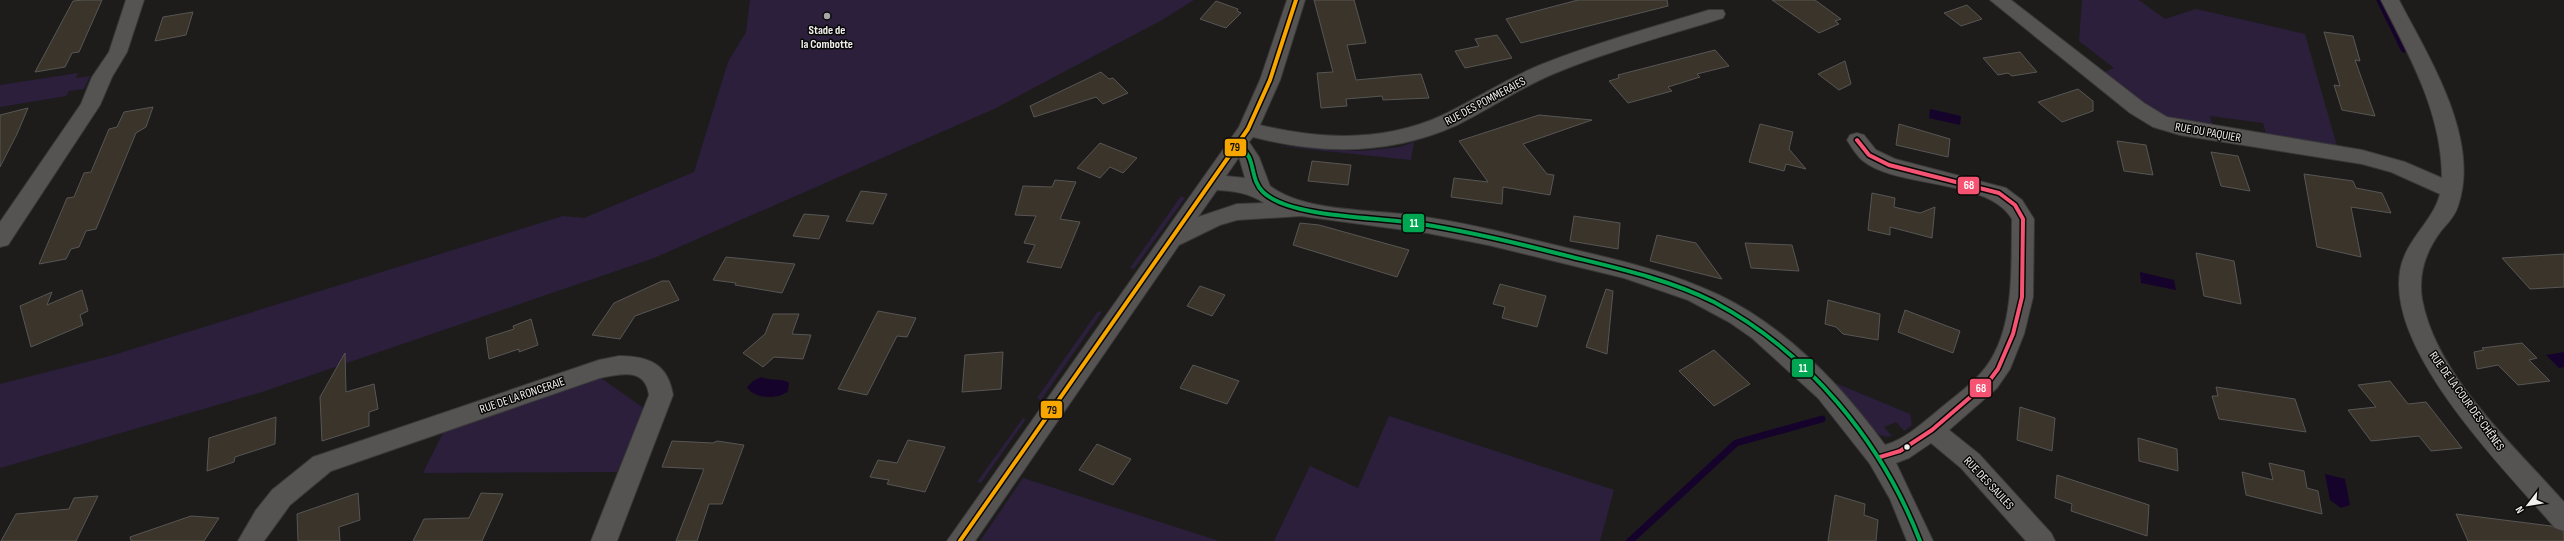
<svg xmlns="http://www.w3.org/2000/svg" width="2564" height="541" font-family="'Sofia Sans Condensed',sans-serif">
<rect width="100%" height="100%" fill="#1d1c1b"/>
<path fill="#2b1f3c" d="M750 0H1194L1162 20 994 109 654 258 262 392 0 468V384L110 356 563 216 584 218 694 172 728 62 746 32Z
M2082 0H2139L2165 19 2196 9 2305 34 2337 146 2266 134 2263 123 2210 116 2213 127 2177 120 2164 115 2151 108 2103 73 2114 68 2079 41Z
M78 73 76 78 90 76 84 89 69 91 66 96 0 107V85Z
M1414 142 1411 160 1267 145 1361 151 1400 147Z
M1181 196 1185 198 1134 269 1130 268Z
M1098 311 1102 312 1041 400 1037 398Z
M601 378 645 409 617 472 423 473 443 433Z
M1835 383 1910 414 1912 425 1904 431 1896 422 1884 427 1892 436C1884 438 1878 434 1871 430L1831 385Z
M1389 416 1614 490 1600 541H1274L1310 466 1358 488Z
M1023 418 1026 419 981 483 977 482Z
M1023 478 1219 541H980Z"/>
<path fill="#16032c" d="M1930 109 1961 116 1960 125 1929 118Z
M2140 272 2174 280 2176 290 2141 283Z
M2564 352V367L2559 368 2546 355Z
M761 377C769 381 784 378 789 383L788 391C779 400 753 399 747 387L753 381Z
M2325 474 2345 479 2350 505 2341 508 2330 500Z"/>
<g fill="none" stroke-linecap="round" stroke-linejoin="round">
<path stroke="#16032c" stroke-width="7" d="M2380 0 2404 49
M1630 541 1736 443 1822 419"/>
</g>
<path fill="#3a342a" stroke="#575655" d="M83 0H102L79 52 72 53 65 67 35 72 73 1Z
M1314 0H1354L1366 43 1347 45 1356 80 1421 74 1429 98 1383 100 1382 96 1346 99 1347 106 1321 108 1317 73 1333 72Z
M1578 0H1667L1668 6 1521 43 1506 19Z
M1772 0H1815L1841 19 1835 21 1839 24 1819 33Z
M1216 1 1238 9 1237 11 1241 13 1226 28 1200 19Z
M1967 5 1982 19 1961 26 1944 13Z
M193 12 186 35 155 41 163 17Z
M2324 32 2353 36 2360 61 2355 60 2375 116 2342 110 2334 85 2340 86Z
M1497 35 1512 58 1465 68 1455 51 1479 46 1475 39Z
M1715 50 1729 66 1697 74 1700 77 1668 87 1672 91 1628 103 1609 81 1619 78 1618 75Z
M2020 52 2037 72 2012 76 2008 73 1998 75 1983 58Z
M1845 61 1851 84 1839 90 1818 74Z
M1101 72 1109 79 1113 78 1128 93 1103 104 1096 97 1034 117 1030 106Z
M2078 89 2093 101V111L2062 122 2038 102Z
M153 107 146 127 136 133 96 229 86 231 79 247 71 249 66 259 39 264 67 198 74 197 84 173 91 172 109 129 117 127 124 112Z
M28 108 17 134 0 167V115Z
M1539 115 1592 120 1523 144 1547 174 1554 175 1550 195 1503 187 1502 204 1451 197 1454 178 1488 182 1459 141Z
M1760 124 1793 132 1789 149 1806 169 1786 164 1784 171 1749 162Z
M1899 124 1950 139 1948 157 1896 145Z
M2117 141 2146 145 2153 175 2124 171Z
M1100 143 1137 158 1123 173 1110 167 1100 178 1077 168Z
M2211 152 2238 156 2250 191 2221 186Z
M1312 161 1351 165 1348 185 1308 181Z
M2304 174 2353 181 2356 188 2382 193 2391 213 2351 207 2361 257 2317 247Z
M1055 180 1076 182 1060 219 1080 222 1061 268 1027 262 1035 245 1024 243 1036 216 1015 215 1023 186 1052 187Z
M861 191 887 194 873 224 846 221Z
M1872 193 1895 198 1894 207 1920 213 1935 207 1932 238 1890 227V235L1868 230Z
M804 214 829 216 819 239 793 236Z
M1574 216 1620 223 1618 249 1570 241Z
M1300 223 1319 225 1409 250 1397 277 1293 245Z
M1657 235 1696 243 1722 279 1650 261Z
M1745 243 1792 245 1799 271 1751 268Z
M2196 253 2234 261 2241 304 2204 296Z
M2564 254V287L2530 289 2502 258Z
M726 257 795 264 782 293 735 285 736 283 713 280Z
M662 281H669L679 300 635 316 620 339 592 335 614 303Z
M1500 284 1546 296 1537 327 1502 318 1505 307 1493 304Z
M1200 286 1225 295 1212 316 1187 306Z
M1606 289 1613 291 1607 354 1586 347Z
M82 290 88 311 80 315 83 325 31 347 20 306 52 292 47 305Z
M1828 300 1880 314 1878 340 1843 334 1836 327 1825 324Z
M1905 310 1960 331 1953 353 1898 332Z
M878 311 916 318 907 337 897 336 867 395 838 389Z
M773 314H799L792 334 811 335 803 359 774 357 763 367 743 353 765 334Z
M531 319 538 345 519 352V349L489 359 486 338 514 329 513 326Z
M2522 343 2537 358 2529 360 2550 381 2518 385 2498 365 2477 369 2474 352 2484 350 2482 348Z
M1714 350 1750 384 1714 406 1679 371Z
M1003 352 1001 389 962 392 965 355Z
M345 353 346 392 374 384 378 409 369 412V426L322 441 320 397Z
M1193 365 1239 381 1227 404 1180 388Z
M2390 381 2408 404 2426 402 2462 448 2431 451 2419 436 2371 441 2348 410 2376 407 2358 385Z
M2216 387 2295 399 2306 432 2219 419 2212 396H2218Z
M2020 407 2055 418 2052 451 2017 440Z
M276 417 275 444 235 457 234 462 207 471 209 438Z
M2138 438 2177 449 2178 471 2139 461Z
M908 440 945 447 925 492 887 484 889 480 870 477 878 460 897 463Z
M672 441 713 443 717 441 744 445 722 504H709L697 541H676L704 469 662 467Z
M1097 444 1131 459 1113 485 1079 470Z
M2269 463 2304 471 2307 488 2318 491 2322 514 2246 495 2242 472 2273 480Z
M2057 475 2149 505 2147 536 2071 511 2072 504 2055 498Z
M358 493 360 520 339 527 340 541H298L297 514Z
M481 493 503 494 482 541H413L424 519 469 518Z
M1835 495 1865 504 1864 515 1878 520 1876 541H1828Z
M98 496 76 541H1L16 514 69 509 74 498Z
M2456 514 2551 526 2564 532V541H2468Z
M191 516 219 518 204 541H131L130 537Z"/>
<g fill="none" stroke-linecap="round" stroke-linejoin="round">
<defs>
<path id="minor" d="M126 0H144L127 52 112 77 100 105 8 245 0 247V222L81 104 92 77 109 52Z
M1287 0H1305L1280 80 1260 125C1321 140 1385 142 1443 115 1476 99 1506 79 1540 65 1595 43 1653 27 1709 10H1723L1725 14 1723 18C1666 36 1608 51 1553 74 1520 88 1489 109 1457 125 1391 155 1322 155 1253 137L1249 142 1259 157 1270 186C1306 213 1374 209 1418 216 1468 223 1518 236 1567 248 1619 260 1671 272 1719 295 1786 327 1842 386 1885 445 1906 439 1925 421 1942 407 1955 396 1970 386 1981 373 2016 334 2011 268 2012 219 1989 178 1896 189 1862 160 1856 155 1851 146 1847 140L1850 135 1857 133 1864 135 1876 150 1895 159 2006 188 2022 200 2034 219 2033 297 2024 334 2010 369 1997 388 1949 430 1979 454 2051 533 2055 541H2026L1961 468 1931 443 1909 458 1896 463 1933 541H1907L1890 499 1870 464 1818 398 1752 338 1729 322 1688 300 1624 278 1488 245 1427 233 1301 216 1237 220 1220 225 1179 245 975 541H947L1239 127 1260 80ZM1239 157 1245 178 1226 176ZM1217 190C1235 191 1249 193 1264 203L1237 204 1198 217Z
M1990 0H2011L2144 103 2167 117 2362 150 2405 162 2442 178C2442 113 2410 57 2381 0H2399C2429 58 2481 139 2458 206 2455 216 2447 224 2441 231 2426 251 2418 273 2422 299 2436 376 2514 445 2564 502V531L2555 528C2505 469 2387 353 2400 271 2405 240 2433 222 2440 194L2391 172 2362 164 2180 135 2153 127 2130 113Z
M619 356C649 356 668 364 673 395L617 541H591L649 395C645 367 621 374 600 378L331 471 290 505 264 541H238L256 510 272 490 313 457 599 360Z"/>
</defs>
<use href="#minor" stroke="#393838" stroke-width="2"/>
<use href="#minor" fill="#555453" fill-rule="evenodd"/>
<defs>
<path id="bus-1" d="M1857 140 1869 155 1889 165 1999 193 2015 205 2023 219 2022 297 2013 334 1998 369 1989 381 1932 430 1900 451 1880 457"/>
<path id="bus-2" d="M1239 143C1242 147 1246 152 1249 157 1254 168 1253 183 1263 192 1289 217 1371 217 1407 222 1459 229 1509 241 1560 254 1612 267 1666 278 1714 302 1808 352 1882 442 1920 541"/>
<path id="bus-3" d="M960 541 1248 129 1270 80 1296 0"/>
</defs>
<use href="#bus-1" stroke="#080706" stroke-width="7"/>
<use href="#bus-2" stroke="#080706" stroke-width="7"/>
<use href="#bus-3" stroke="#080706" stroke-width="7"/>
<use href="#bus-1" stroke="#f65372" stroke-width="4"/>
<use href="#bus-2" stroke="#00a651" stroke-width="4"/>
<use href="#bus-3" stroke="#f7a600" stroke-width="4"/>
</g>
<circle fill="#a7a6a5" stroke="#080706" stroke-width="1.5" cx="827" cy="16" r="4"/>
<circle fill="#f1f0ef" stroke="#080706" stroke-width="1.5" cx="1907" cy="447" r="3.5"/>
<g text-anchor="middle" stroke-width="3" stroke-linejoin="round" paint-order="stroke">
<g font-size="12" font-weight="bold" fill="#f1f0ef" stroke="#080706">
<text x="827" y="34">Stade de<tspan x="827" dy="14">la Combotte</tspan></text>
</g>
<g font-size="12" fill="#f1f0ef" stroke="#080706">
<text transform="translate(1485 101) rotate(-28)" y="4">RUE DES POMMERAIES</text>
<text transform="translate(2208 132) rotate(10)" y="4">RUE DU PAQUIER</text>
<text transform="translate(522 395) rotate(-19)" y="4">RUE DE LA RONCERAIE</text>
<text transform="translate(2467 401) rotate(54)" y="4">RUE DE LA COUR DES CHÊNES</text>
<text transform="translate(1989 483) rotate(47)" y="4">RUE DES SAULES</text>
</g>
</g>
<g stroke="#080706" stroke-width="1.5">
<rect x="1224" y="138" width="23" height="19" rx="4" fill="#f7a600"/>
<rect x="1957" y="176" width="23" height="19" rx="4" fill="#f65372"/>
<rect x="1402" y="213" width="23" height="20" rx="4" fill="#00a651"/>
<rect x="1791" y="358" width="23" height="20" rx="4" fill="#00a651"/>
<rect x="1969" y="378" width="23" height="20" rx="4" fill="#f65372"/>
<rect x="1040" y="400" width="23" height="19" rx="4" fill="#f7a600"/>
</g>
<g font-size="11" text-anchor="middle" font-weight="bold" fill="#fff">
<text x="1969" y="189">68</text>
<text x="1414" y="227">11</text>
<text x="1803" y="372">11</text>
<text x="1981" y="392">68</text>
</g>
<g font-size="11" text-anchor="middle" font-weight="bold" fill="#111">
<text x="1235" y="151">79</text>
<text x="1052" y="414">79</text>
</g>
<g transform="translate(2528 505) rotate(239)" stroke="#080706" stroke-width="3" paint-order="stroke">
<path d="M0-3L7 15L0 10L-7 15Z" fill="#f1f0ef"/>
<text y="-6" font-size="11" font-weight="bold" text-anchor="middle" fill="#f1f0ef">N</text>
</g>
</svg>
